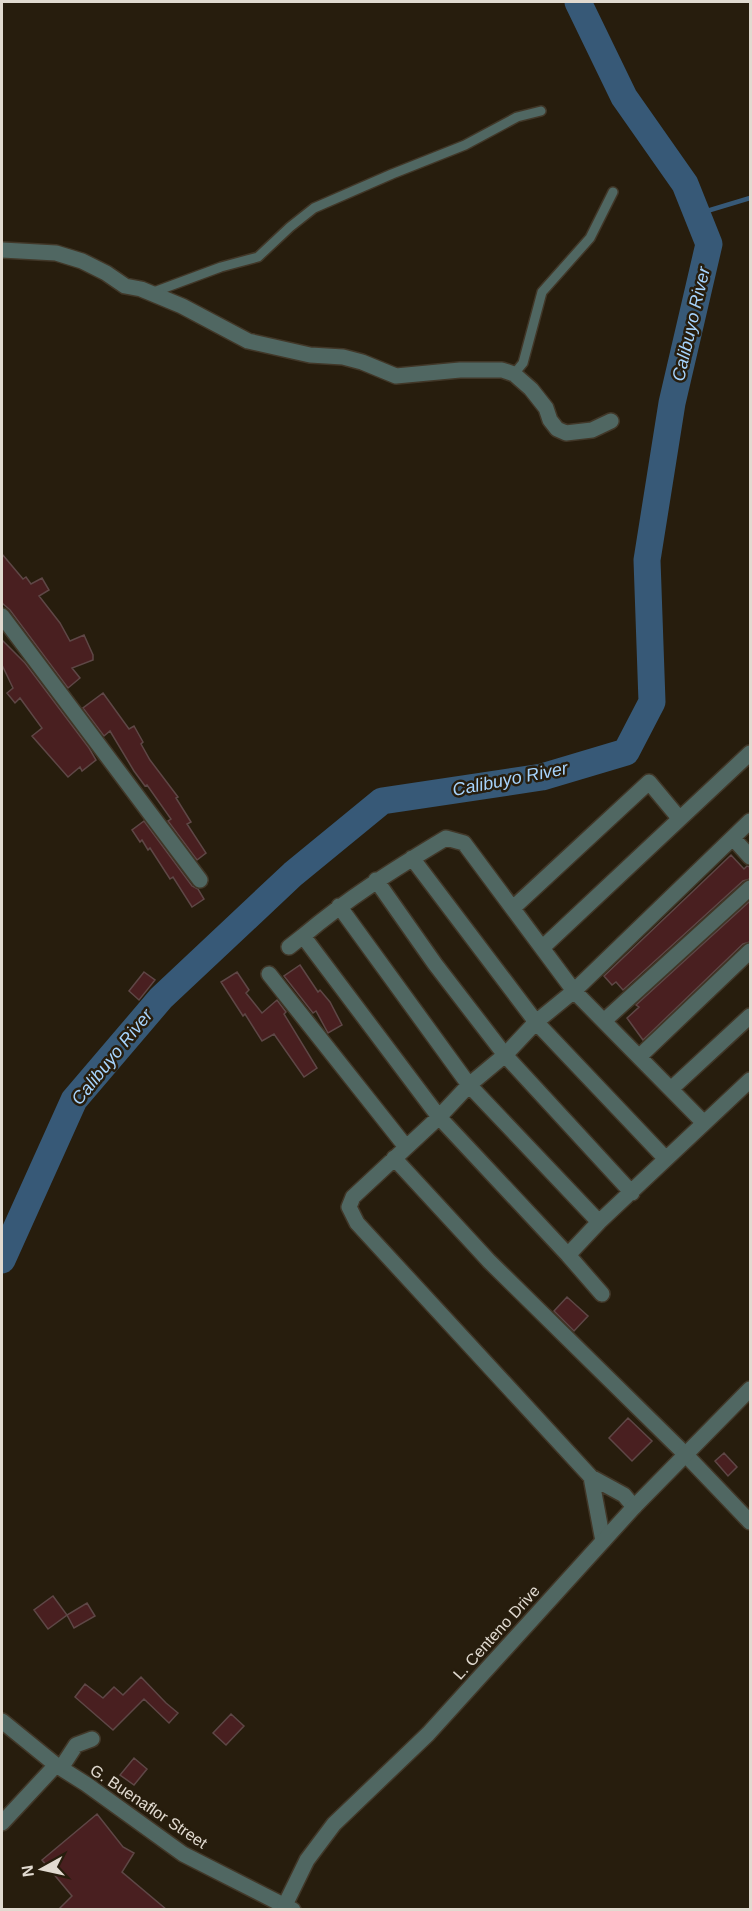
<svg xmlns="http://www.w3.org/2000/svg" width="752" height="1911" font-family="Arial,sans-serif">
<rect width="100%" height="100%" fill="#271d0d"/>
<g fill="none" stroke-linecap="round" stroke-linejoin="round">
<path stroke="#375977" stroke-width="4.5" d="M697 214 750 198"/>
<path stroke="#375977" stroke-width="27" d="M2 1260 74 1100 161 998 293 874 382 801 542 777 626 752 652 702 647 560 672 403 709 244 685 184 624 97 578 2"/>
</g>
<path fill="#491f20" stroke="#5e4746" stroke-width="1.5" d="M2 554 23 579 26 577 31 584 42 578 49 590 39 596 60 623 70 641 84 635 93 655V660L72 668 80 678 68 688 10 610 2 603Z
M2 640 25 663 89 748 96 760 82 771 80 767 68 777 32 736 42 728 20 698 15 703 7 693 13 688 2 665Z
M103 693 129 729 134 726 143 742 141 744 150 760 178 797 176 798 191 822 187 824 206 853 197 860 168 821 171 819 147 785 145 786 134 771 110 731 104 736 83 708Z
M144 821 192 886 198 889 204 899 192 907 173 877 170 879 150 848 148 850 142 840 140 842 132 830Z
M731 855 744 869 747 866 750 867V879L743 881 623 990 616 982 612 985 604 976Z
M750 901V942L743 944 643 1040 627 1018 639 1007 636 1005Z
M300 965 318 992 320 990 330 1002 342 1025 328 1033 316 1011 313 1013 284 976Z
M144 972 155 980 139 1000 129 991Z
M237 972 249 990 246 993 262 1013 277 1000 286 1012 284 1014 317 1068 304 1077 274 1034 262 1041 245 1014 243 1016 221 982Z
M567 1297 588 1316 574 1331 554 1311Z
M628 1418 652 1441 632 1461 609 1438Z
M724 1453 737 1467 728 1476 715 1461Z
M53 1596 67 1615 48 1629 34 1610Z
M87 1603 95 1616 74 1628 67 1615Z
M141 1677 166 1703 178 1713 169 1723 144 1699 113 1730 75 1697 85 1684 103 1698 114 1687 123 1695Z
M231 1714 244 1726 226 1745 213 1733Z
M134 1758 147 1769 134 1785 120 1775Z
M97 1814 123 1847 134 1853 122 1872 167 1910H58L72 1896 42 1860Z"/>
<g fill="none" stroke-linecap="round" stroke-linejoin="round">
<defs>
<path id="service" d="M151 293 221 267 258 257 290 227 314 208 392 174 465 145 517 117 541 111
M514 374 523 363 542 292 590 238 613 192"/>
<path id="minor" d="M2 250 56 253 82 261 106 273 125 286 141 289 182 306 248 341 310 355 343 357 362 362 396 376 460 370H502L514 374 531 389 546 408 550 420 557 429 566 433 592 430 611 421
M2 616 200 880
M733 838 750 857
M412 858 536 1022 666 1159
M376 880 435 964 505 1055 632 1193
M339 906 469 1085 599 1222
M513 908 649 782 679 818
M289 947 303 936
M542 948 750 753
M269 974 406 1147
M605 1020 750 888
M640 1056 750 951
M671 1089 750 1016
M394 1158 489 1261 685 1454 750 1522
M568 1255 599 1222 750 1080
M602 1294 568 1255 439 1117 303 936C348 898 396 868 446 838L464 843 574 991 704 1123
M591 1477 603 1541
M634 1507 624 1495 591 1477 357 1223 349 1207 353 1197 439 1117 469 1085 505 1055 536 1022 574 991 750 821
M2 1721 56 1765 86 1784 183 1854 293 1910
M61 1768 76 1745 92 1739
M2 1823 56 1765"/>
<path id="tertiary" d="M285 1905 307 1860 334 1824 428 1734 634 1507 750 1389"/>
</defs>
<use href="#service" stroke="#413728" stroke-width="12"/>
<use href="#minor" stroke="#413728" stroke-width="18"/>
<use href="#tertiary" stroke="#413728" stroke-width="18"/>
<use href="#service" stroke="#506762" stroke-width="9"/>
<use href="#minor" stroke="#506762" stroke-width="15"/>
<use href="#tertiary" stroke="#506762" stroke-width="15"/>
</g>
<g text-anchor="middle" stroke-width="5" stroke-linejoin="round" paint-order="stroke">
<g font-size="16" fill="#e1dad0" stroke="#271d0d">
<text transform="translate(496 1632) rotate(-48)" y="6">L. Centeno Drive</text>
<text transform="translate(149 1806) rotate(34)" y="6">G. Buenaflor Street</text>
</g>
<g font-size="18" font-style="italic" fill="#a6d3fc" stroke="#271d0d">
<text transform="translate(691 324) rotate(-77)" y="6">Calibuyo River</text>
<text transform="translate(510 779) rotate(-11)" y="6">Calibuyo River</text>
<text transform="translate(112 1057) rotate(-51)" y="6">Calibuyo River</text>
</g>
</g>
<rect width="752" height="1911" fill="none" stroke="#e1dad0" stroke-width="6"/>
<g transform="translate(42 1869) rotate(262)" stroke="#271d0d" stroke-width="4.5" paint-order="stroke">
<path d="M0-4.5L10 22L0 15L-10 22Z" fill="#e1dad0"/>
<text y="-9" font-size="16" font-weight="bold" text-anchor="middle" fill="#e1dad0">N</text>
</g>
</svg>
